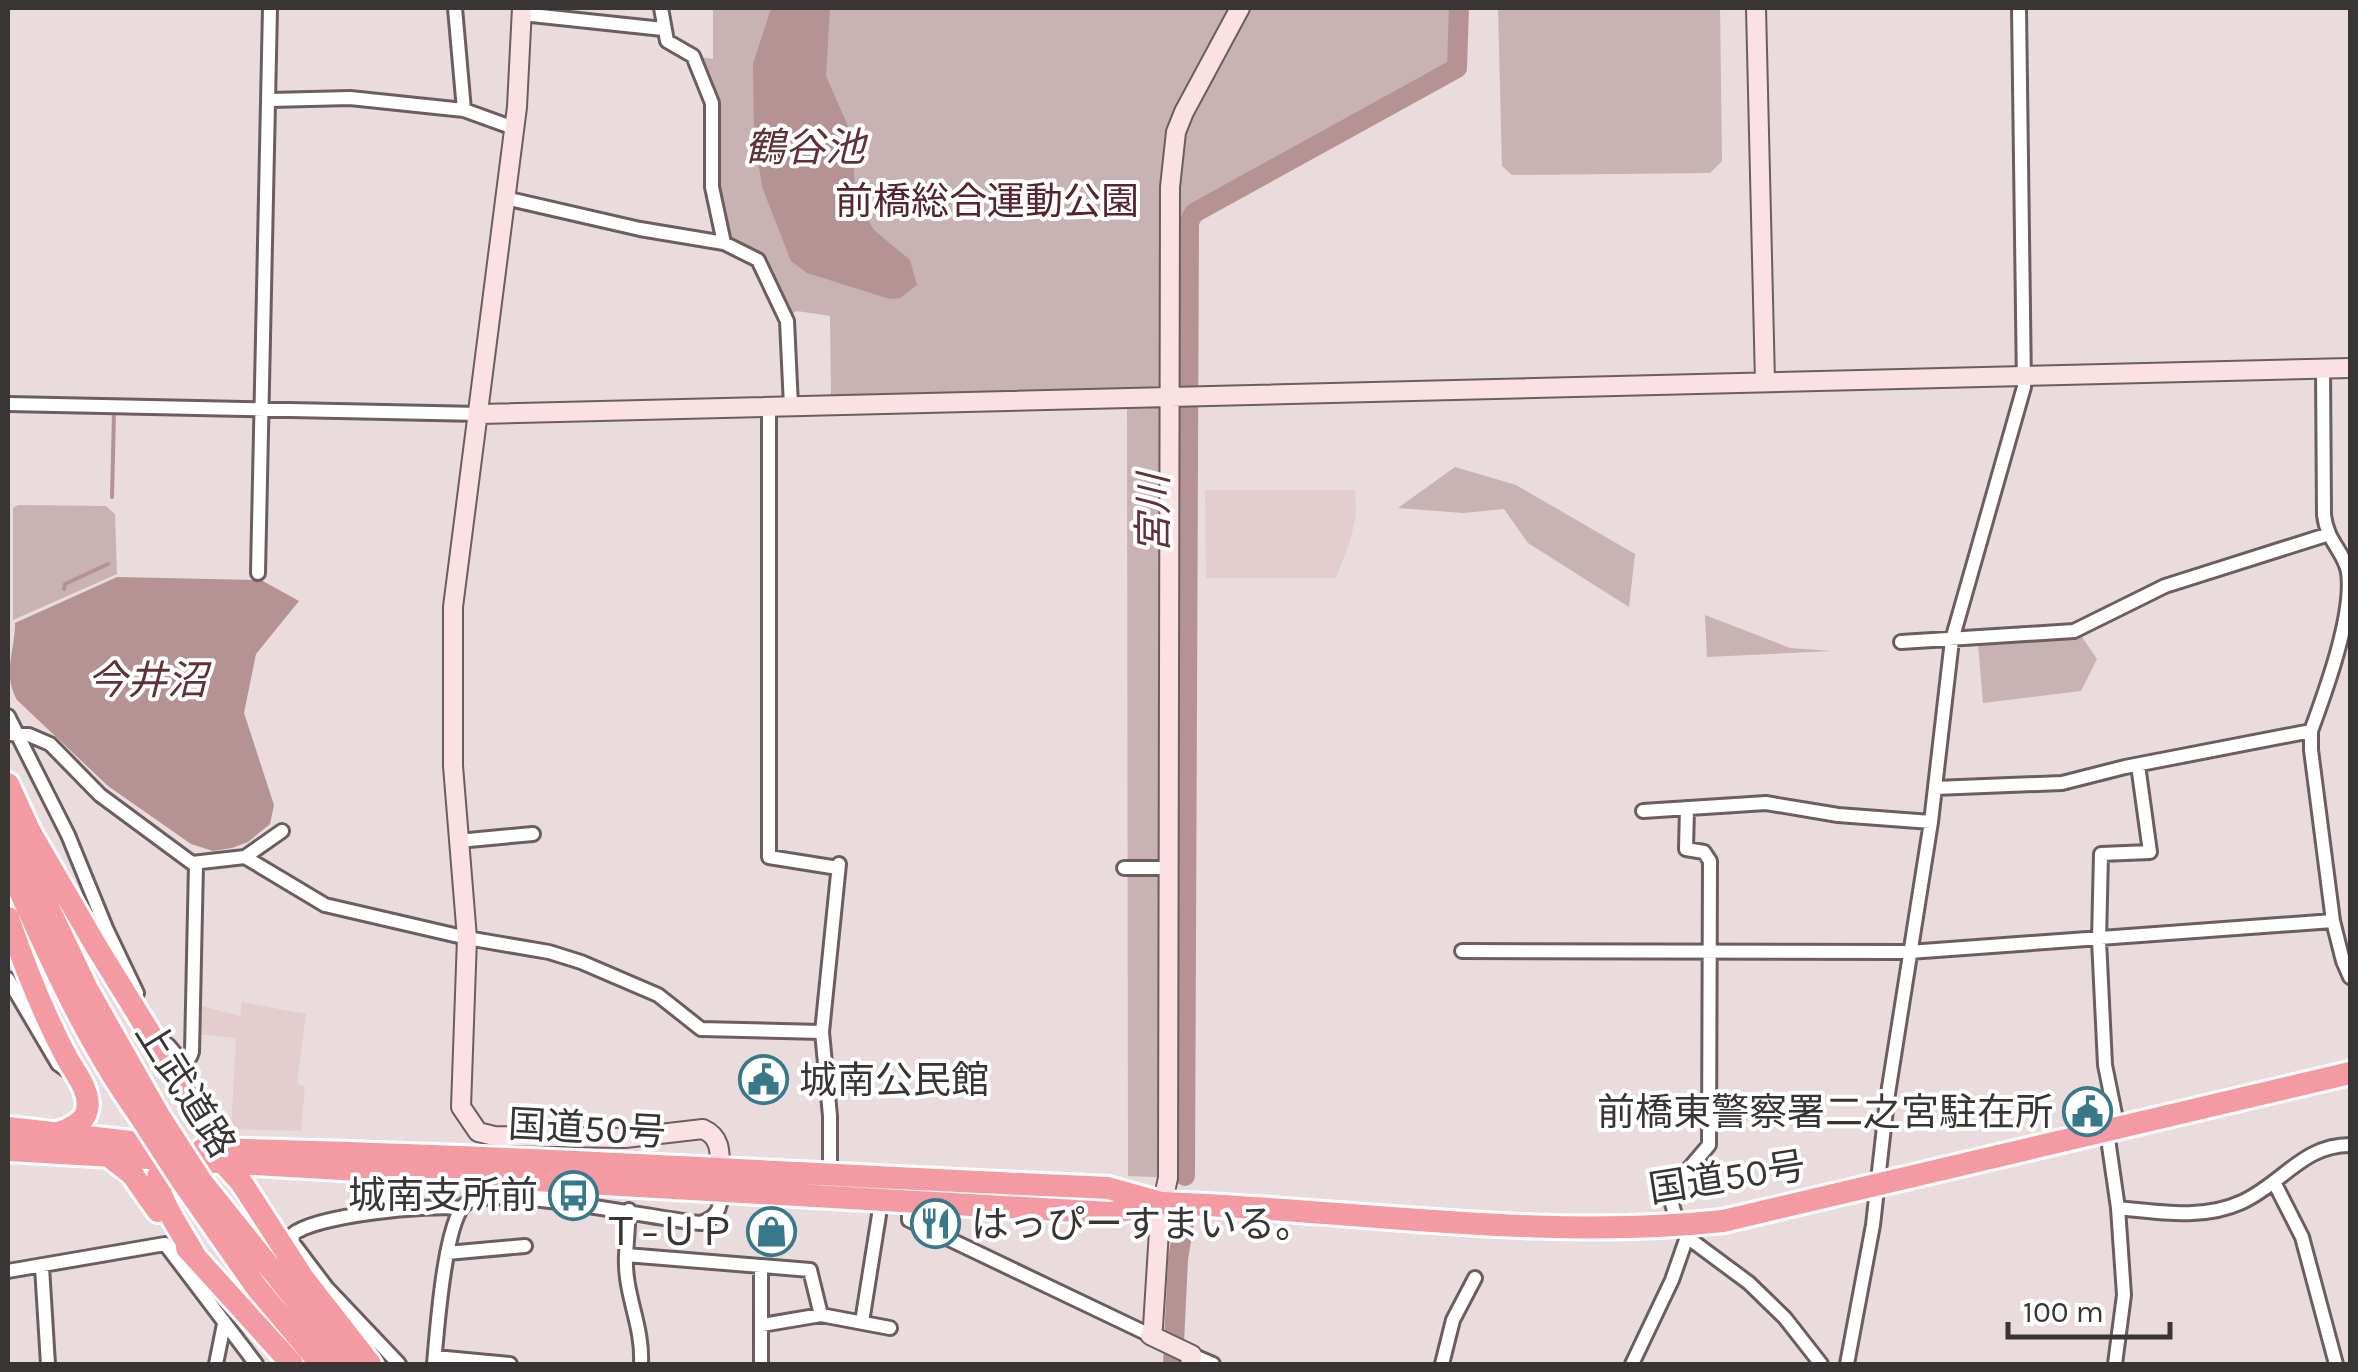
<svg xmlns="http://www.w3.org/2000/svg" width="2358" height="1372" font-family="Karla,'Noto Sans JP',sans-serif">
<rect width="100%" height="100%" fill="#eadbdc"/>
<path fill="#e4cdcf" d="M1205 490H1355L1356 514 1351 538 1336 578H1206Z
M242 1002 306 1014 297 1084 305 1086 301 1131 231 1129 236 1038 196 1034 197 1005 240 1016Z"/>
<path fill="#c8b2b3" d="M713 8H1454V65L1181 215 1179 1178 1128 1176 1127 392 831 397 830 316 797 311 789 315 760 259 731 241 715 186V157L699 57 713 59Z
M1498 8H1720L1722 161 1710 173 1512 175 1502 166Z
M1455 467 1516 485 1635 554 1629 607 1528 543 1504 509 1463 513 1398 508Z
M18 505 106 506 115 514 117 574 13 620V508Z
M1705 615 1790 648 1832 651 1707 657Z
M2082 637 2097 659 2081 691 1983 703 1978 643Z"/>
<path fill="#b59395" d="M771 8H830L826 76 851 133 856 200 874 230 910 260 917 285 900 298 890 299 807 273 791 261 762 187 754 133 753 64Z
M117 577 261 580 299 601 256 654 244 713 274 805 270 824 248 842 232 848 213 851 191 844 108 786 17 700C2 672 15 652 15 623Z"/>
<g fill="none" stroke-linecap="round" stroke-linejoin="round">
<path stroke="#b59395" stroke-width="4" d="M112 497 114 413
M64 589 65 584 108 564"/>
<path stroke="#b59395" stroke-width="20" d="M1185 1176 1189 222 1194 213 1457 68 1459 8
M1173 1364 1178 1259 1184 1222"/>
<defs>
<path id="street" d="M455 8 464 110 514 128
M661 8 667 41 693 56 712 103V187L724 243
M522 14 663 29
M270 100 350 98 464 110
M505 198 640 229 724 243 758 260 787 321 791 406
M2323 367 2324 515C2327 542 2344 551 2348 572 2354 614 2326 690 2311 731V750L2333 921 2343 961 2350 977
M8 404 480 414
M769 407V857L838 868
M258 573 270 8
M1901 642 2074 631 2165 586 2326 535
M8 716 68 835 106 928 137 993
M8 734 29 735 50 744 100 795 192 863 245 857 325 905 467 938 549 952 581 962 658 995 701 1029 822 1032
M1935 788 2062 783 2125 767 2311 731
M1687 808 1686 849 1704 852 1710 861 1709 1145 1669 1192 1675 1215 1687 1237 1749 1283 1785 1318 1821 1364
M1643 811 1766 803 1838 815 1931 822
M458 841 533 834
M245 857 282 831
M1124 868H1169
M1462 951 1909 952 2333 921
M8 979 58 1064 68 1071
M168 1045 180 1059 190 1057 192 1052 196 864
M2118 1129 2105 1065 2099 940 2101 854 2150 852 2138 765
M2107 1132 2118 1208 2124 1295 2115 1364
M830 1175V1116L822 1032 839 864
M2275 1184 2302 1237 2336 1364
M909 1201V1220L1150 1335
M2118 1208C2160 1212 2203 1220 2242 1202 2283 1183 2303 1145 2350 1145
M447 1253 525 1246
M626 1255 629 1210
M42 1267 48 1364
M8 1271 165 1244 256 1364
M821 1315 890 1328
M862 1322 879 1215
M1192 1355 1213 1364
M435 1357 510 1364
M216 1364 224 1324
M399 1364 327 1288 293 1243 292 1235C314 1215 430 1204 461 1208
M434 1364C437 1331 444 1227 464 1205 487 1181 663 1221 701 1223 718 1217 720 1209 722 1192
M641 1364C643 1324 624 1295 626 1255L810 1270 821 1315 762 1325
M761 1364V1266
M1442 1364 1453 1320 1475 1278
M1632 1364 1672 1280 1687 1237
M1847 1364 1873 1225 1887 1100 1931 822 1952 640 2024 387 2019 8"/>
<path id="secondary" d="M522 8 517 107 453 607V766L467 938 461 1107 478 1132 494 1136 625 1138 703 1129C721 1137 720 1152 720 1170
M1756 8 1765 382
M480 414 2350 368
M1190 1364 1192 1355 1150 1335 1153 1327 1160 1215 1168 1178 1170 187 1176 132 1184 112 1240 8"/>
<path id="highway" d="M8 784 30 832 96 946 221 1149
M8 823 87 989 159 1116
M8 864C46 950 85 1039 140 1116
M8 918C25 967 43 1014 68 1060 76 1074 91 1092 87 1110 85 1122 69 1130 58 1133
M8 1128 166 1146
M203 1149C505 1155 807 1175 1108 1188L1158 1202
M8 1150 1111 1213 1162 1203C1348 1209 1537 1241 1723 1221L2350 1073
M177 1154C169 1160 159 1168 158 1179 156 1198 187 1240 196 1258
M110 1157 132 1174 158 1211
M220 1159 241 1182 303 1278 370 1364
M182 1181 257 1288 321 1364
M201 1181 347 1364
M187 1248 292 1364"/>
</defs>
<use href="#street" stroke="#6a5e5f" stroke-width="18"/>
<use href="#secondary" stroke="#6a5e5f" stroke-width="22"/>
<use href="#highway" stroke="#fff" stroke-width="28"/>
<use href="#street" stroke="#fff" stroke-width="12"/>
<use href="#secondary" stroke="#fbe1e3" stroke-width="18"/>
<use href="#highway" stroke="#f39aa3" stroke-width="22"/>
<defs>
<path id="highway-bridge" d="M140 1116 182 1181
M159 1116 201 1181"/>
</defs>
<use href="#highway-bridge" stroke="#fff" stroke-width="28" stroke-linecap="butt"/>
<use href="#highway-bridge" stroke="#f39aa3" stroke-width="22"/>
</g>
<defs>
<symbol id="civic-ring" viewBox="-11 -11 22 22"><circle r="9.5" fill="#fff" stroke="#37798a" stroke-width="1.5"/><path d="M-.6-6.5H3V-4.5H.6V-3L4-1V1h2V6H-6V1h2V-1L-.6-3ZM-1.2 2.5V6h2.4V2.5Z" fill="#37798a"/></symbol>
<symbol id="bus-ring" viewBox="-11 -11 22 22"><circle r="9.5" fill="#fff" stroke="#37798a" stroke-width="1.5"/><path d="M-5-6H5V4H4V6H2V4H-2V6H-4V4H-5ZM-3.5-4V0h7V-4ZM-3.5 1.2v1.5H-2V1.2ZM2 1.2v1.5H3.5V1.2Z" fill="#37798a"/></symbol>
<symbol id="restaurant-ring" viewBox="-11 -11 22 22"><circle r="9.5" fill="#fff" stroke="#37798a" stroke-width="1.5"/><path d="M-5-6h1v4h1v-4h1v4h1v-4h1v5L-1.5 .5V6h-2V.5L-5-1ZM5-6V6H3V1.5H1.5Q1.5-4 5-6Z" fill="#37798a"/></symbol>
<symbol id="shop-ring" viewBox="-11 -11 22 22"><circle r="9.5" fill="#fff" stroke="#37798a" stroke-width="1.5"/><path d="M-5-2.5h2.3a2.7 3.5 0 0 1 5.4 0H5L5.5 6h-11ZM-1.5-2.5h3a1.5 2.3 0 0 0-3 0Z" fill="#37798a"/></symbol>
</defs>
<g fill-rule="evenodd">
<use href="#civic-ring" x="736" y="1052" width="55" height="55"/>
<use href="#civic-ring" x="2060" y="1084" width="55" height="55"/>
<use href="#bus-ring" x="546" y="1168" width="55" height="55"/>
<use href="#restaurant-ring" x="908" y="1196" width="55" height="55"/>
<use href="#shop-ring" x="744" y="1204" width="55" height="55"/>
</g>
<g text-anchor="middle" stroke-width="8" stroke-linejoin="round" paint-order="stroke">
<g font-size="38" fill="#55252b" stroke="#fff">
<text x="987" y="214">前橋総合運動公園</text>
</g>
<g font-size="38" fill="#3a3535" stroke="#fff" text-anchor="end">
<text x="799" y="1093" text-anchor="start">城南公民館</text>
<text x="2053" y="1125">前橋東警察署二之宮駐在所</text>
<text x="538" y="1208">城南支所前</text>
<text x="971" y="1237" text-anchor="start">はっぴーすまいる。</text>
<text x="736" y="1245">Ｔ−ＵＰ</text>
</g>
<g font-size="38" fill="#3a3535" stroke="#fff">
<text transform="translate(186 1089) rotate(58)" y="13">上武道路</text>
<text transform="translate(587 1128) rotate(3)" y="13">国道50号</text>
<text transform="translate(1727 1177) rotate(-9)" y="13">国道50号</text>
</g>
<g font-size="40" font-style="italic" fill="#623136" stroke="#fff">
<text x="805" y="161">鶴谷池</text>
<text transform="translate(1153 514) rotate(-90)" y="14">宮川</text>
<text x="147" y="694">今井沼</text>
</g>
</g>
<rect width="2358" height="1372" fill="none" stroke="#3a3535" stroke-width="20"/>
<path d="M2008 1322v15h162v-15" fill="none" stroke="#3a3535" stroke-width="5"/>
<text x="2023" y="1322" font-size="30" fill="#3a3535" stroke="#ffffff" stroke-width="8" paint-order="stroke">100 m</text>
</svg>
